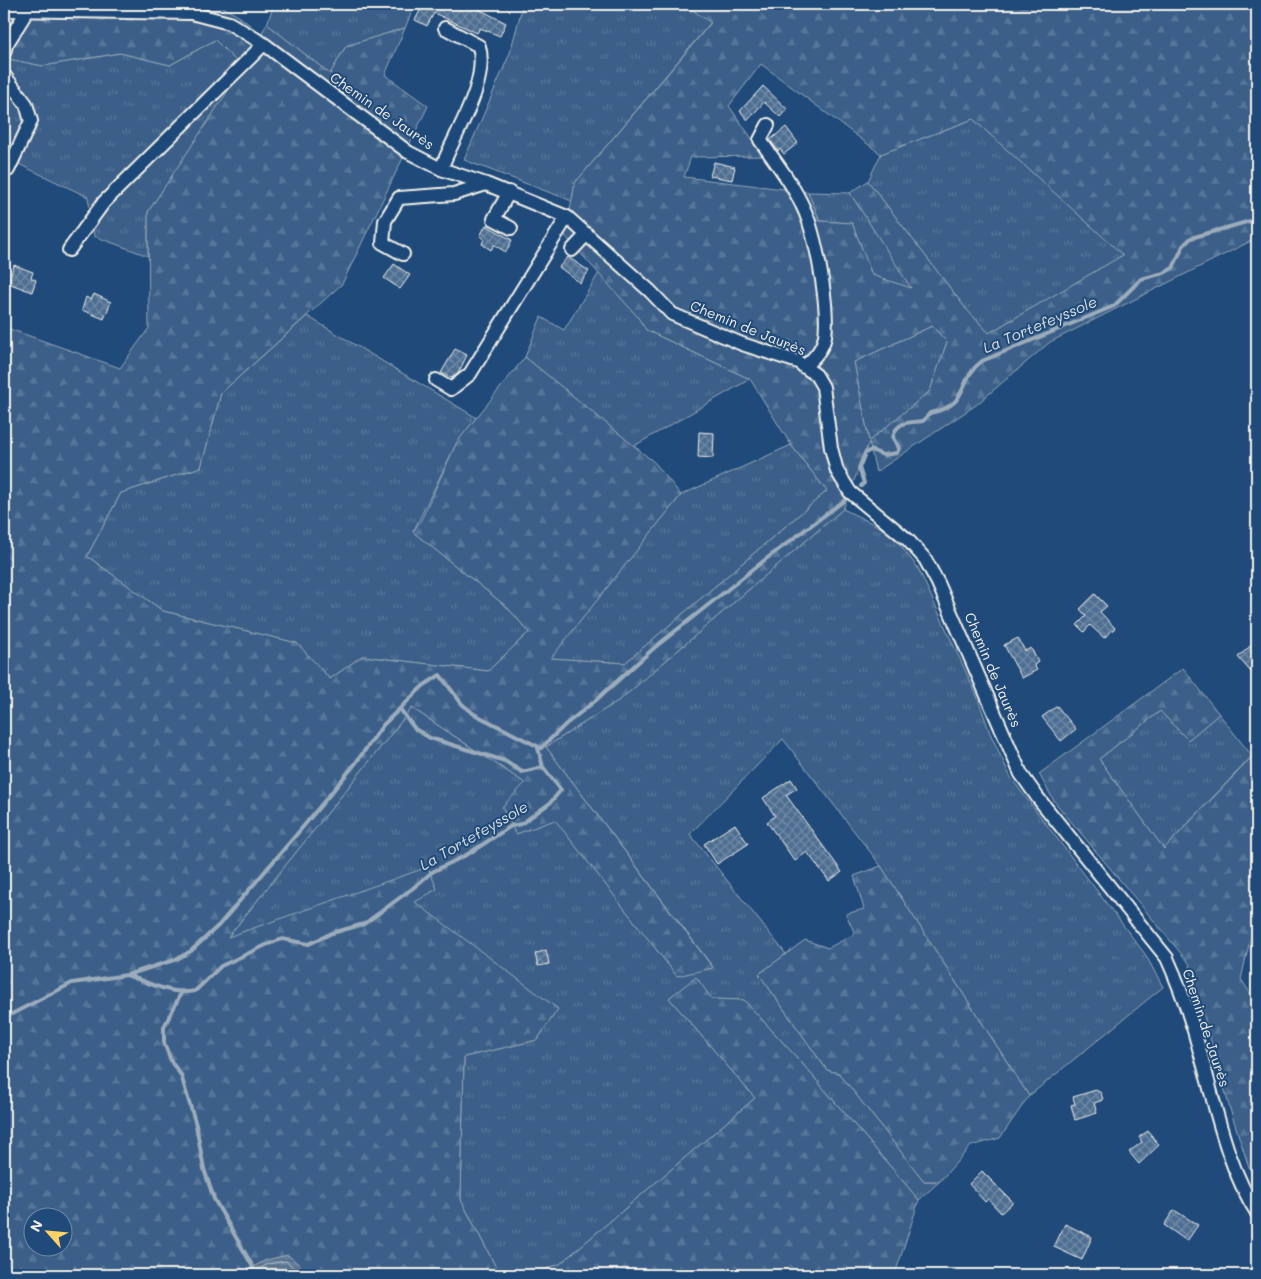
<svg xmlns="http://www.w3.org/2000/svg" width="1261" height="1279" font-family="Mali,sans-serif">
<defs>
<pattern id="grass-tufts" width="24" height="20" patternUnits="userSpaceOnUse" patternTransform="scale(1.25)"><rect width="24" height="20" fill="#3a5f88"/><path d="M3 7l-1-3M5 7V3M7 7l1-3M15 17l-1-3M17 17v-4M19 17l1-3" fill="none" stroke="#577699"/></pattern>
<pattern id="forest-firs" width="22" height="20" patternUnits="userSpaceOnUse" patternTransform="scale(1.25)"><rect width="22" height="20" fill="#3a5f88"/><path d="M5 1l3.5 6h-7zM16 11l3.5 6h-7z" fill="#577699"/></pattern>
<pattern id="water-rules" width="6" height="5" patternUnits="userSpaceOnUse" patternTransform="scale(1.25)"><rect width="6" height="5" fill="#627e9d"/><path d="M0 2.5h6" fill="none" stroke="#58687a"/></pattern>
<pattern id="building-cross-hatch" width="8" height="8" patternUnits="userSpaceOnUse" patternTransform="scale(1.25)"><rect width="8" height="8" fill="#4d6e92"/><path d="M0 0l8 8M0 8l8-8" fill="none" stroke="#708aa6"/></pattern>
</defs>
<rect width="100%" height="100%" fill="#1f4a7a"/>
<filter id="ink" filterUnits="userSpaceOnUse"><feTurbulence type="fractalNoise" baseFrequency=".02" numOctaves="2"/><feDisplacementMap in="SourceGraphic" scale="10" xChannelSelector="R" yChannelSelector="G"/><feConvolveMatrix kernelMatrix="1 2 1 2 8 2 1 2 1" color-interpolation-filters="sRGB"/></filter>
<g filter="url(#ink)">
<path fill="url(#grass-tufts)" stroke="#97a8b8" d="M274 4H415L405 28 346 46 330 74 267 24Z
M523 4H684L711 22 575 183 572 201 464 160 510 53Z
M215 40 244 68 148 212V256L94 236 88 197 4 157V58L43 66 120 53 170 65Z
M973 119 1124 255 989 333 967 310 868 181 881 154Z
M808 192 850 193 912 289 872 275 852 223 820 221Z
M599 273 638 316 646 330 750 379 634 446 525 357 541 317 564 330Z
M307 316 477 418 457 442 413 532 507 607 529 632 488 671 362 656 330 679 296 643 163 611 87 556 121 493 201 467 221 393Z
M932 326 947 342 930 391 869 441 854 362Z
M791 445 827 491 625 663 550 658 681 495Z
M843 509 880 527 893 536 918 568 977 696 990 733 1011 778 1145 954 1163 987 1029 1096 881 866 783 739 690 834 786 954 759 974 827 1070 839 1073 924 1181H940L919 1200 799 1060 744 1000 711 999 696 978 669 998 755 1098 560 1264 529 1275H500L461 1200 464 1057 537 1040 558 1009 414 902 227 938 412 708 525 783 516 834 555 819 677 976 713 967 546 747 621 699Z
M1160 711 1188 740 1219 714 1252 756 1164 849 1099 759Z"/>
<path fill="url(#forest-firs)" stroke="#97a8b8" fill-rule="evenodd" d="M4 4H218L240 17 261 34 267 24 330 74 346 46 405 28 385 75 428 106 342 284 221 393 201 467 121 493 87 556 163 611 297 643 330 679 362 656 488 671 529 632 507 607 413 532 421 520 457 442 525 357 655 463 681 495 551 658 625 663 827 491 791 445 750 379 646 330 637 316 565 236 575 183 711 23 684 4H1257V238L1050 342 976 405 876 472 869 442 843 509 621 699 546 747 713 968 677 976 555 820 516 834 502 807 525 783 412 708 228 937 428 867 437 889 415 902 558 1009 537 1040 464 1057 461 1200 500 1275H4V327L120 368 149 328 148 212 243 68 215 40 170 65 120 53 43 66 4 58ZM761 64 881 154 973 119 1123 255 989 333 967 310 868 181 850 193 911 288 872 275 852 223 820 221 808 192 684 177 691 157 764 156 729 106ZM932 326 947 342 930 391 869 441 854 362ZM32 1216H62V1246H32Z
M1183 668 1219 714 1188 740 1160 711 1099 759 1164 849 1257 752V920L1254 923 1241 979 1257 1004V1192L1230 1109 1189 963 1054 801 1039 774Z
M881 866 1029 1096 1000 1138 971 1146 940 1181H924L839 1073 827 1070 759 974 805 940 828 948 855 934 846 914 864 909 854 876Z
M696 977 712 999 744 1000 799 1060 919 1200 897 1268 890 1275H529L560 1264 755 1098 669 998Z"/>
<path fill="url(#water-rules)" stroke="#9cacbb" d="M288 1255 304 1269 308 1275H226L244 1272 266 1260Z"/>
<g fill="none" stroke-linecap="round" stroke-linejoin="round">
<path stroke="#bac3ca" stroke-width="1" d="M248 1275 268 1264 286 1261 302 1275"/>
<path stroke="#9cacbb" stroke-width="4" d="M861 486 864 483 859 468 865 453 871 450 883 455 897 453 899 448 893 438C896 420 910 423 923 421L930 413C971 405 956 381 982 361L1114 306 1141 279 1164 273 1173 268 1183 246 1191 238 1257 219
M400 709 415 729 430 738 505 761 522 772 543 767
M127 975C146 982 174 996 195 991L221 966 266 945 282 939 309 944 332 933 364 924 413 888 432 872 468 854 511 826 521 824 550 803 561 790 543 767 538 748
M182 991 164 1027V1043L172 1063 181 1075 196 1125 204 1169 214 1199 253 1267 254 1275
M4 1018 72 983 127 975 177 959 191 951 219 925 302 828 355 764 383 725 423 686 440 675 462 704 474 714 541 748 566 724 595 701 654 648 766 559 845 500"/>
</g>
<path fill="url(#building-cross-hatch)" stroke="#f4f1e8" d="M415 4H469L506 23 500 36 480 28 477 33 434 13 427 26 415 20 422 7Z
M763 86 787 109 780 117 764 102 748 120 740 111Z
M786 127 798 143 784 154 780 149 778 151 770 140Z
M714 162 735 167 732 180 710 176Z
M486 225 512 240 506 252 494 245 491 250 482 244 484 239 480 236Z
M568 257 589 271 580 283 559 267Z
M394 264 410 275 400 289 384 278Z
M14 265 33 272 31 278 36 280 32 292 8 283Z
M94 294 111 302 104 319 82 310 86 297 91 300Z
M455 349 467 355 458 374 451 378 441 373Z
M699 432 714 433 713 458 698 457Z
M1095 594 1107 606 1100 612 1115 628 1104 638 1090 625 1084 632 1077 625 1086 616 1080 609Z
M1018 638 1025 651 1031 648 1038 662 1034 665 1037 670 1022 678 1004 645Z
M1257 640V679L1238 657Z
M1057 706 1076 729 1061 741 1042 717Z
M791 779 797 788 786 795 842 872 829 881 807 852 795 861 767 822 775 816 763 798Z
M735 824 748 844 717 864 704 844Z
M546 950 549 964 538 966 535 954Z
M1096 1090 1101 1093 1103 1100 1094 1103 1097 1113 1075 1120 1071 1105 1075 1104 1073 1097Z
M1148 1131 1159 1145 1139 1164 1129 1152 1142 1142 1139 1137Z
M982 1171 1013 1202 1001 1213 988 1199 985 1202 969 1184Z
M1174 1210 1198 1225 1187 1241 1164 1225Z
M1065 1224 1092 1237 1082 1260 1054 1247Z"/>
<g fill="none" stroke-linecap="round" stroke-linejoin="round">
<defs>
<path id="minor" d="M4 10 191 13 229 23 264 44 408 152 441 169 486 184 567 217 650 291 672 314 742 344 798 362 816 375 823 387 831 448 837 471 850 492 908 540 925 559 938 583 1021 774 1038 798 1167 958C1182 991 1193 1025 1202 1059 1217 1112 1227 1166 1257 1213
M4 53 6 45 27 11
M4 75 26 104 31 121 8 170
M768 125 760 140C778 165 799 192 809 222 818 250 829 308 825 336 823 349 814 358 804 367
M441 169C454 134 489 84 479 46L445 28
M509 192 494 219 511 228
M69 250 104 202 264 44
M572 250 587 234
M403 254 383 243 385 221 399 198 454 194 486 184
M436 380 451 389 470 374 567 217"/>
</defs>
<use href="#minor" stroke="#f4f1e8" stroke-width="16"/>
<path stroke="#f4f1e8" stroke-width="2.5" stroke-dasharray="1 4" stroke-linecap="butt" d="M1257 716 1255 728 1257 737"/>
<use href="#minor" stroke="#1f4a7a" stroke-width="12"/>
</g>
</g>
<g text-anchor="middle" stroke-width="4" stroke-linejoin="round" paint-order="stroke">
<g font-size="14" fill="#f4f1e8" stroke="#1f4a7a">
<text transform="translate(382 111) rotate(35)" y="5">Chemin de Jaurès</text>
<text transform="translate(748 328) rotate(22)" y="5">Chemin de Jaurès</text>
<text transform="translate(993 670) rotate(67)" y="5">Chemin de Jaurès</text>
<text transform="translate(1206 1028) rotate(72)" y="5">Chemin de Jaurès</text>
</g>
<g font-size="15" font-style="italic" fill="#dee0dd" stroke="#1f4a7a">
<text transform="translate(1040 325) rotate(-23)" y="5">La Tortefeyssole</text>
<text transform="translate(474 836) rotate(-30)" y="5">La Tortefeyssole</text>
</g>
</g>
<rect width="1261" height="1279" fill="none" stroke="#1f4a7a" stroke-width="20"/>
<rect x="10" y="10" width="1241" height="1259" fill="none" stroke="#f4f1e8" stroke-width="2" filter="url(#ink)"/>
<g transform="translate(48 1232) rotate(297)"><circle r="24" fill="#1f4a7a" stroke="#748da6"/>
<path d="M0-4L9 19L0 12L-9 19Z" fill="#ffd166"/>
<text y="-8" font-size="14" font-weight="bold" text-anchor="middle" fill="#f4f1e8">N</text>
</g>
</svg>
